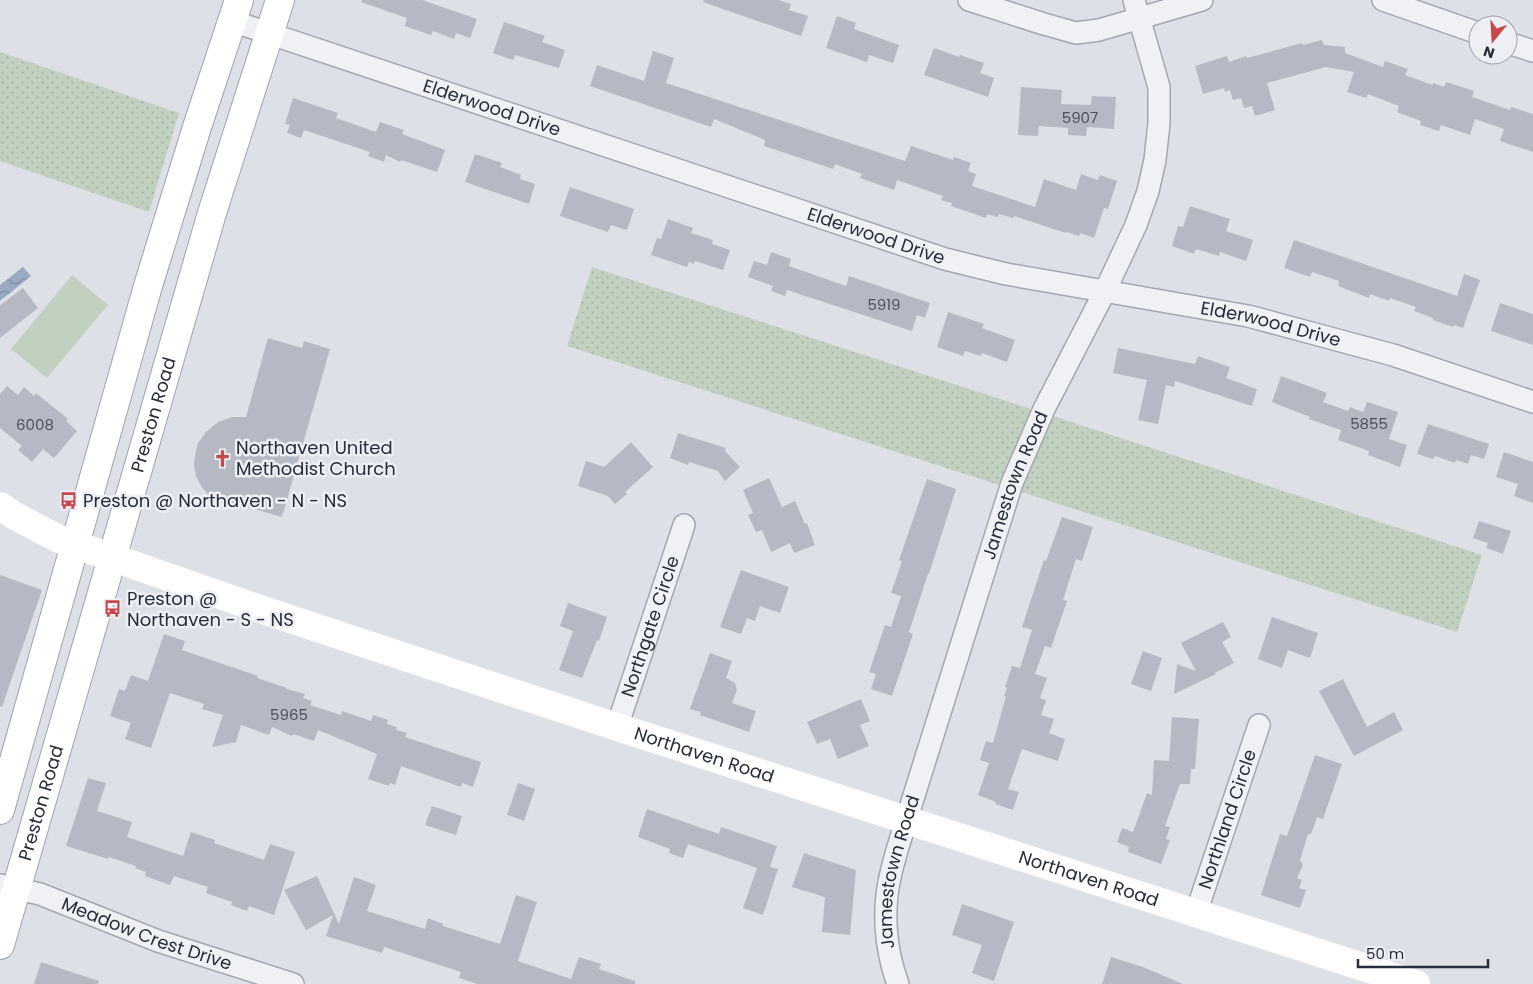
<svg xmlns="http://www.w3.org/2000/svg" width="1533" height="984" font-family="Poppins,sans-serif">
<defs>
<pattern id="grass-dots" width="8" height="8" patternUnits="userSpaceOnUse" patternTransform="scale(1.25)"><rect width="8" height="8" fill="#c1d0bf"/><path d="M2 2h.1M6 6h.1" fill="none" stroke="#a6b3a5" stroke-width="1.8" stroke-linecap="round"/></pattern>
<pattern id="water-waves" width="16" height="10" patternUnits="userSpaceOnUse" patternTransform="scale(1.25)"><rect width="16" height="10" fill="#9aaac5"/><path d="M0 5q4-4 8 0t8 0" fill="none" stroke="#7e8ba1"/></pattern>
</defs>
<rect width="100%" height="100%" fill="#dee0e7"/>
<path fill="url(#grass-dots)" d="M0 52 179 113 149 212 0 161Z
M592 267 1482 555 1457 632 567 346Z"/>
<path fill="#c1d0bf" d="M72 275 108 305 47 378 11 349Z"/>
<path fill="url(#water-waves)" d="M23 267 31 276 0 301V285Z"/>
<path fill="#b5b9c3" d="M362 0H422L477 19 470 38 456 33 454 39 433 31 431 35 405 26 407 18 361 2Z
M704 0H779L791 4 789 10 808 16 801 36 703 2Z
M837 16 856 23 854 29 899 45 893 63 869 55 867 62 826 48Z
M504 22 545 36 542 42 565 50 559 68 515 55 513 60 493 53Z
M1322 40 1324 45 1345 47V53L1383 67 1385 61 1408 69 1405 75 1433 85V83L1444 87 1446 82 1474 91 1472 97 1510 110 1511 107 1533 114V152L1500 141 1504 129 1475 119 1470 135 1441 125 1439 131 1420 125 1421 121 1397 112 1399 106 1368 94 1366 98 1347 92 1354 72 1326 67 1267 83 1275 110 1255 116 1252 106 1244 108 1241 98 1233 100 1230 90 1225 92 1224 88 1203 94 1195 66 1227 56 1229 62 1246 56 1247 58 1302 43 1303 45Z
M934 48 959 57 960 55 984 63 980 73 994 78 988 97 924 75Z
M653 51 674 58 666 83 905 161 911 146 953 160 954 157 971 163 968 171 976 174 972 186 1035 207 1044 179 1076 190 1081 174 1098 180 1100 175 1117 181 1108 209 1104 208 1094 238 1080 233 1079 236 1067 232 1066 233 1014 216 1013 218 999 214 998 217 987 214 986 218 951 206 952 203 941 200 943 196 897 180 894 190 860 178 862 174 835 164 833 169 764 146 765 140 714 119 711 127 590 86 597 65 644 81Z
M1021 87 1062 90 1061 104 1091 105 1092 96 1116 97 1114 129 1087 127 1086 136 1068 135V128L1039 126 1038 136 1018 135Z
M293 98 338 113 336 118 376 132 380 122 404 130 402 134 445 150 437 172 401 160 400 162 386 155 384 162 368 156 370 152 304 130 301 138 287 133 290 125 285 124Z
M475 154 502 163 500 167 521 175 520 179 535 184 529 204 465 182Z
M570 187 634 209 627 230 611 225 608 232 560 216Z
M1190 206 1230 219 1226 231 1253 240 1246 261 1220 252 1219 256 1196 249 1194 254 1172 246 1178 226 1183 227Z
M668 219 693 228 691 233 713 240 712 244 730 250 723 270 695 261 694 264 689 262 687 267 651 255 657 238 661 239Z
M1294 240 1457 296 1464 274 1480 280 1463 328 1454 325 1453 327 1433 320V318L1414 311 1416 307 1390 298 1389 301 1370 294 1369 298 1338 286 1339 281 1312 272 1310 277 1284 268Z
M771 252 791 259 789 266 846 286 849 276 930 303 925 318 917 315 912 331 787 290 785 296 771 291 773 286 748 277 754 261 767 265Z
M23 288 38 308 0 338V305Z
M1500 303 1533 314V345L1491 331Z
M948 312 984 324 982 328 1015 340 1007 362 982 353 981 356 965 351 963 356 937 347Z
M268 338 302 348 304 341 330 349 282 517 247 507 240 508 224 505 210 497 201 486 196 476 194 465 195 455 198 443 206 432 218 422 232 417H246Z
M1118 348 1195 364 1198 356 1230 367 1226 378 1257 389 1252 406 1175 381 1174 387 1166 385 1158 424 1138 420 1147 380 1113 373Z
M1281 376 1327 393 1323 402 1348 411 1350 407 1363 412 1367 402 1398 412 1389 439 1407 445 1400 467 1368 455 1369 451 1338 440 1341 430 1309 419 1310 417 1272 402Z
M7 386 18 395 24 387 34 396 36 393 68 419 66 421 77 431 54 458 43 449 32 462 18 450 22 446 0 428V394Z
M1428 424 1489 444 1484 459 1471 455 1468 464 1456 460 1455 463 1435 456 1433 459 1417 454Z
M678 433 726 448 725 451 740 467 725 481 718 471 689 462 688 465 670 458Z
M631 442 653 467 625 492 627 494 615 504 608 496 578 486 586 461 604 467Z
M1504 452 1533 462V503L1514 496 1518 484 1496 477Z
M769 478 782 507 795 501 805 524 807 523 815 545 794 553 790 543 771 552 762 530 756 532 748 515 753 513 743 490Z
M927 479 956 489 929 574H928L909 632 913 634 892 696 871 689 876 674 869 672 885 625 891 627 901 596 891 593 902 561 899 560Z
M1062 517 1093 527 1082 561 1076 559 1063 600 1067 601 1051 648 1045 646 1035 674 1047 678 1040 698 1046 700 1041 715 1054 719 1049 733 1065 739 1058 761 1022 749 1008 789 1019 792 1013 810 995 804 996 802 978 795 989 763 980 760 986 741 993 743 1006 696H1004L1007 688 1005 687 1012 666 1020 668 1032 630 1022 627 1044 560 1046 561Z
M1479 521 1511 531 1503 554 1486 548 1488 543 1473 538Z
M741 570 789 587 780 613 760 606 755 621 747 618 741 634 720 627Z
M0 575 42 590 2 707 0 706Z
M568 603 607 617 599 641 597 640 582 678 559 670 573 631 560 626Z
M1272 617 1318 633 1310 658 1288 650 1282 668 1258 659Z
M1223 622 1231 637 1222 642 1234 663 1215 673 1216 674 1174 694 1177 664 1196 671 1181 643Z
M164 634 185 641 182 650 258 676 257 678 287 688 286 689 305 694 303 698 312 701 310 705 341 715 342 711 371 721 373 715 388 720 387 724 397 727 396 730 407 733 405 737 481 762 473 787 462 783 461 787 401 766 395 785 390 783 389 786 368 779 377 754 318 730 314 741 293 734 292 736 272 727 269 735 241 725 236 742 212 747 223 715 202 709 204 704 170 693 151 748 125 739 131 723 110 716 119 689 125 691 131 675 148 681Z
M1143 651 1162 658 1151 691 1131 684Z
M710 653 732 661 726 678 735 683 737 690 732 703 756 711 749 732 700 715 701 712 690 709Z
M1343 679 1367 727 1394 712 1403 730 1354 756 1319 691Z
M861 699 870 721 860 725 869 746 838 759 830 739 817 744 807 722Z
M1172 717 1199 719 1195 769H1191L1190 784H1180L1165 826 1170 827 1166 839 1170 840 1161 864 1128 852 1129 847 1117 842 1122 828 1133 832 1147 793 1152 795 1154 760 1169 761Z
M1315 755 1342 764 1323 819 1317 817 1311 834H1308L1300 860 1303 865 1297 878 1302 880 1299 888 1306 890 1300 908 1261 895 1280 834 1287 836Z
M88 778 106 783 97 811 132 822 127 837 183 856 191 832 215 840 214 843 264 860 270 844 295 852 274 915 249 906 247 911 231 905 232 902 206 893 208 887 174 876 170 885 145 876 146 872 135 868 136 866 109 857 108 859 66 846Z
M518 783 535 789 524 821 507 815Z
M432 806 462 816 456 835 425 825Z
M647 809 719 834 721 827 777 846 770 867 778 869 763 915 743 908 757 868 688 844 683 858 669 853 670 849 638 837Z
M804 853 856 870 850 935 822 932 825 897 792 887Z
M317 876 339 924 354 877 376 885 367 911 425 929 428 918 443 924V926L500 944 516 895 537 902 518 961 571 979 579 957 601 964 599 969 635 981V984H477L459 978 461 972 384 947 382 953 326 936 333 915 306 930 284 890Z
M962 904 1014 922 994 981 972 973 982 945 952 935Z
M1111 957 1143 967 1183 984H1102Z
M41 962 99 981 98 984H34Z"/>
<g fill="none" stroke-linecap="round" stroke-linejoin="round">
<defs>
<g id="street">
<path d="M969 0 1044 24 1076 33 1099 30 1202 0"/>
<path d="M1383 0 1478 33"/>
<path id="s1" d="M232 21 945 259 1006 274 1248 316 1393 355 1533 402"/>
<path d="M1508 43 1533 51"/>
<path id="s2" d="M617 727 684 525"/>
<path id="s3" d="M0 885 40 894 158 941 293 984"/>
<path id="s4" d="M1196 913 1259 725"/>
<path id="s5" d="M898 984C885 949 882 909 891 873 895 855 901 838 906 821L1012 483 1044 409 1105 291 1136 225 1148 191 1155 160 1159 123V87L1134 0"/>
</g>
<g id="primary">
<path d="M0 810 148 286 197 127 239 0"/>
<path id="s7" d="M0 945 212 213 280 0"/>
</g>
</defs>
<use href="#street" stroke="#a4a7b0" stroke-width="24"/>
<use href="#primary" stroke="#9da3b2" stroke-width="30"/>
<use href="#street" stroke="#f0f1f5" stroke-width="21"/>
<path stroke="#fff" stroke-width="28" id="s6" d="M0 506 15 516 59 539 260 609 617 727 1416 984"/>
<use href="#primary" stroke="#fff" stroke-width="28"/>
</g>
<defs>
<symbol id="church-bare" viewBox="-9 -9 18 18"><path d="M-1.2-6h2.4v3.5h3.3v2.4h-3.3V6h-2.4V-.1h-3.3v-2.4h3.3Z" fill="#c7474b" stroke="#edeff4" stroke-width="2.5" paint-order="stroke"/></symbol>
<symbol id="bus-bare" viewBox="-9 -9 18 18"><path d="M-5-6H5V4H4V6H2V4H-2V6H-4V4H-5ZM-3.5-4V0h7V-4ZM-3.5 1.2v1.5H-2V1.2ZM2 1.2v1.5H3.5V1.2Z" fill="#c7474b" stroke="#edeff4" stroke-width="2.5" paint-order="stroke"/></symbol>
</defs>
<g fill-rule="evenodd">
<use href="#church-bare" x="210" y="446" width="25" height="25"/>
<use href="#bus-bare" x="56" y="488" width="25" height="25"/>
<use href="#bus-bare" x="100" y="596" width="25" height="25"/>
</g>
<g text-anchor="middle" stroke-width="5" stroke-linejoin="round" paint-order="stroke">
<g font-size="15" fill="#4b505e">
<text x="1080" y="123">5907</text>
<text x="884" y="310">5919</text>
<text x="1369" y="429">5855</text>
<text x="35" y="430">6008</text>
<text x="289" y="720">5965</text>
</g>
<g font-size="18" fill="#282d3c" stroke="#edeff4">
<text dy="6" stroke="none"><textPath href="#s1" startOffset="274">Elderwood Drive</textPath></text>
<text dy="6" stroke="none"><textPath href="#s1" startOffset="679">Elderwood Drive</textPath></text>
<text dy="6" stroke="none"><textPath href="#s1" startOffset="1084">Elderwood Drive</textPath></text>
<text dy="6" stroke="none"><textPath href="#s7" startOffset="552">Preston Road</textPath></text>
<text dy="6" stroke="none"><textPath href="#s5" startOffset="520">Jamestown Road</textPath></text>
<text dy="6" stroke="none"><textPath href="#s2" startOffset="106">Northgate Circle</textPath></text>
<text dy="6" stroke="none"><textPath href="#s6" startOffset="748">Northaven Road</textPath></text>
<text dy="6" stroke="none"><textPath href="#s7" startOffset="148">Preston Road</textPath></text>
<text dy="6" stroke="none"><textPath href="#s4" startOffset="99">Northland Circle</textPath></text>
<text dy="6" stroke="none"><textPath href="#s5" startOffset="115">Jamestown Road</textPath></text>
<text dy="6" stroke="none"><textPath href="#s6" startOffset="1152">Northaven Road</textPath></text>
<text dy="6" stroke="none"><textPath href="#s3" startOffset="155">Meadow Crest Drive</textPath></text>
</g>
<g font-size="18" fill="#282d3c" stroke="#edeff4" text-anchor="start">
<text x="236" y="454">Northaven United<tspan x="236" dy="21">Methodist Church</tspan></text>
<text x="83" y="507">Preston @ Northaven - N - NS</text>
<text x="127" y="605">Preston @<tspan x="127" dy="21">Northaven - S - NS</tspan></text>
</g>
</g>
<g transform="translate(1493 40) rotate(198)"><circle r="24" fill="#edeff4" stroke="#9ea1aa"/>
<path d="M0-4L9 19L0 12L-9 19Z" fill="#c7474b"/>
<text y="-8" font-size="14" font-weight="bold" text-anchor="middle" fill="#282d3c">N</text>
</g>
<path d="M1358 959v8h130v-8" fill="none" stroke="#282d3c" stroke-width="2.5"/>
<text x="1366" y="959" font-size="15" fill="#282d3c" stroke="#edeff4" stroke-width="4" paint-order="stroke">50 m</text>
</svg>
